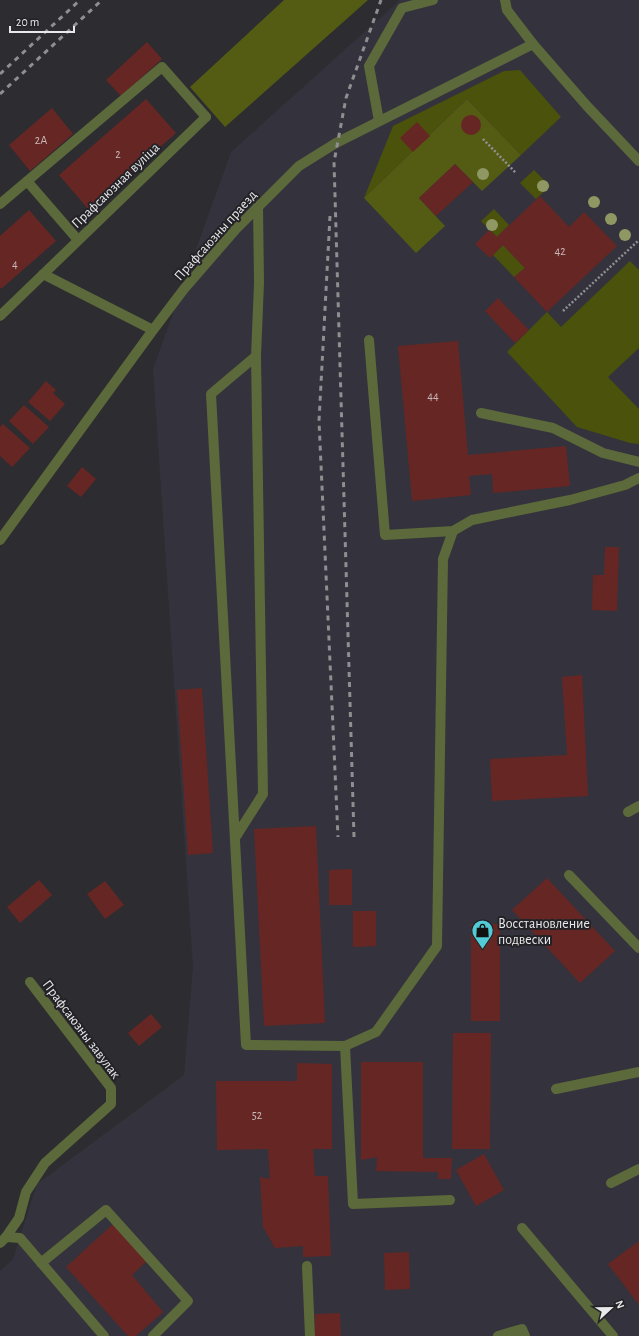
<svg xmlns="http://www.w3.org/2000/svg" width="639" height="1336" font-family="'Alegreya Sans',sans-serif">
<rect width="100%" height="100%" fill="#2d2c30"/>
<path fill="#34323c" d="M400 0H639V1336H0V1271L13 1259 37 1184 184 1075 193 967 153 369 231 152Z"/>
<path fill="#4b520b" d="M520 70 561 117 521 155 467 99 364 198 393 126 504 71Z
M534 170 550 186 536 199 520 183Z
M494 209 509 225 497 237 481 221Z
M503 245 525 268 514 277 493 255Z
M630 261 639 270V348L608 377 639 409V444L630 443 577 427 507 352 547 312 561 327Z"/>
<path fill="#545c14" d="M284 0H368L225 127 190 87Z
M467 99 521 155 482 191 455 164 419 198 445 226 416 253 364 198Z"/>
<path fill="#662724" d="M147 42 162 59 121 96 106 80Z
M146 99 176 133 89 210 59 175Z
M52 108 73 134 30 171 9 145Z
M461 125a10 10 0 1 1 20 0a10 10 0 1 1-20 0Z
M417 122 430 136 413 152 400 138Z
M455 164 473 182 436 216 419 198Z
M540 196 569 227 584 212 617 246 547 312 514 277 525 268 503 245 490 258 475 244 489 230 497 237Z
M29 210 56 241 1 289 0 287V236Z
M498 298 529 330 515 343 485 311Z
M458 341 468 455 566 446 570 486 493 493 492 474 469 476 471 495 412 501 398 346Z
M46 381 56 390 53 393 65 404 50 421 28 402Z
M24 405 49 427 33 444 9 421Z
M3 424 30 448 12 467 0 456V427Z
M82 467 96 479 81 497 67 486Z
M605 547H619L617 611 592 610 593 575H604Z
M582 675 588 796 492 801 490 759 567 755 562 677Z
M202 688 213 853 188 855 177 690Z
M316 826 325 1023 264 1026 254 829Z
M352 869V905H329V870Z
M547 878 615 951 580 983 512 910Z
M39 880 52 895 20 923 7 907Z
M105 881 124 905 105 919 87 894Z
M353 911H376V946L353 947Z
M471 924H500V1021H471Z
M151 1014 162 1027 139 1046 128 1033Z
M453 1033H491L490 1149H452Z
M361 1062H423V1158H452L451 1179H438V1172L376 1171 377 1157 361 1160Z
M297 1063 332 1064V1149H313L315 1176H328L331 1256 303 1257V1246L275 1248 263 1227 260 1177 270 1179 268 1149 217 1150 216 1081H297Z
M484 1154 504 1190 476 1206 456 1170Z
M114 1223 147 1261 132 1275 163 1312 136 1336H128L66 1267Z
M639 1241V1305L608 1264Z
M409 1252 410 1289 385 1290 384 1253Z
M340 1313 341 1336H315V1314Z"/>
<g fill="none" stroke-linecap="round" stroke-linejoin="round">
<path stroke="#919093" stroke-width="2.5" stroke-dasharray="2 2" stroke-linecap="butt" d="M483 139 516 173
M563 311 639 240"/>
<path stroke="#5b693b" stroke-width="10" d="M505 0 507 10 533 44
M379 121 369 66 402 8 433 0
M27 181 78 240
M0 204 162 67 206 117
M258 206 259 283 256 356 211 394 246 1045 345 1046 376 1032 437 946 443 559 453 531 472 520 570 500 625 485 639 478
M369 340 385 535 453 531
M481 413 553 428 603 453 639 462
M628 812 639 806
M235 838 263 794 256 356
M569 875 639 948
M345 1046 353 1204 450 1200
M556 1089 639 1072
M611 1183 639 1169
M522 1228 613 1336
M6 1237 20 1238 104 1336
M41 1263 106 1210 188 1301 153 1336
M307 1266 310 1336
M498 1336 522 1329 525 1336"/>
<path stroke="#5b693b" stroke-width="10" d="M43 274 153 330
M0 316 206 117
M0 540 153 330 184 289 236 229 299 166 336 143 533 44 587 106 639 161
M0 1243 6 1237 19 1218 26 1192 45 1163 111 1104V1088L30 982"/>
<path stroke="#8f8e91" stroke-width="3" stroke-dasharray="5 5" stroke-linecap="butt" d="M0 74 80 0
M0 94 102 0
M330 216 319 421 338 837
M354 837 334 162 346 98 381 0"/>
</g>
<g fill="#8f9763">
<circle cx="483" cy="174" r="6"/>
<circle cx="543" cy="186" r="6"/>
<circle cx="594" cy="202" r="6"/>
<circle cx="611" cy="219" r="6"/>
<circle cx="492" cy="225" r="6"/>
<circle cx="625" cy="235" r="6"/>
</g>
<defs>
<symbol id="shop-pin" viewBox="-11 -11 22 30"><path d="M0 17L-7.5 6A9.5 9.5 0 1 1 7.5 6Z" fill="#52cbd7" stroke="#232226"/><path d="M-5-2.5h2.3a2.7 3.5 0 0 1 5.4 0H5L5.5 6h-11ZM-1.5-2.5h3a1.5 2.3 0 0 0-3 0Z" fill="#111"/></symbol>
</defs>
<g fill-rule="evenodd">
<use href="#shop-pin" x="470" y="918" width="25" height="34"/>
</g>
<g text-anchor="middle" stroke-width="4" stroke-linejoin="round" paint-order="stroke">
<g font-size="12" fill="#c8b8b9">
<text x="41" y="144">2А</text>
<text x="118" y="158">2</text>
<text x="560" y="255">42</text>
<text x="15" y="268">4</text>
<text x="433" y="400">44</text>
<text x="257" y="1119">52</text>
</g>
<g font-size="14" fill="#e9e9eb" stroke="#232226">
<text transform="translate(115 185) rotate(-44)" y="5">Прафсаюзная вуліца</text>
<text transform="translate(215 235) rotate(-48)" y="5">Прафсаюзны праезд</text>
<text transform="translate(82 1029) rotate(53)" y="5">Прафсаюзны завулак</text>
</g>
<g font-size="14" fill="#e9e9eb" stroke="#232226" text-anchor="start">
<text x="498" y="928">Восстановление<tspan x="498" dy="16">подвески</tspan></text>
</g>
</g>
<g transform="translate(611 1308) rotate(68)" stroke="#232226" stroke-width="3" paint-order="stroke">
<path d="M0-3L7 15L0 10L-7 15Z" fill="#e9e9eb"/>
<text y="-6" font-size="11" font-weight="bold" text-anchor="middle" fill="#e9e9eb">N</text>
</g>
<path d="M10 26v6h64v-6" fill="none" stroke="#e9e9eb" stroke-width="2"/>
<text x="16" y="26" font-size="12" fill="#e9e9eb" stroke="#232226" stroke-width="3" paint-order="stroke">20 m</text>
</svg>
